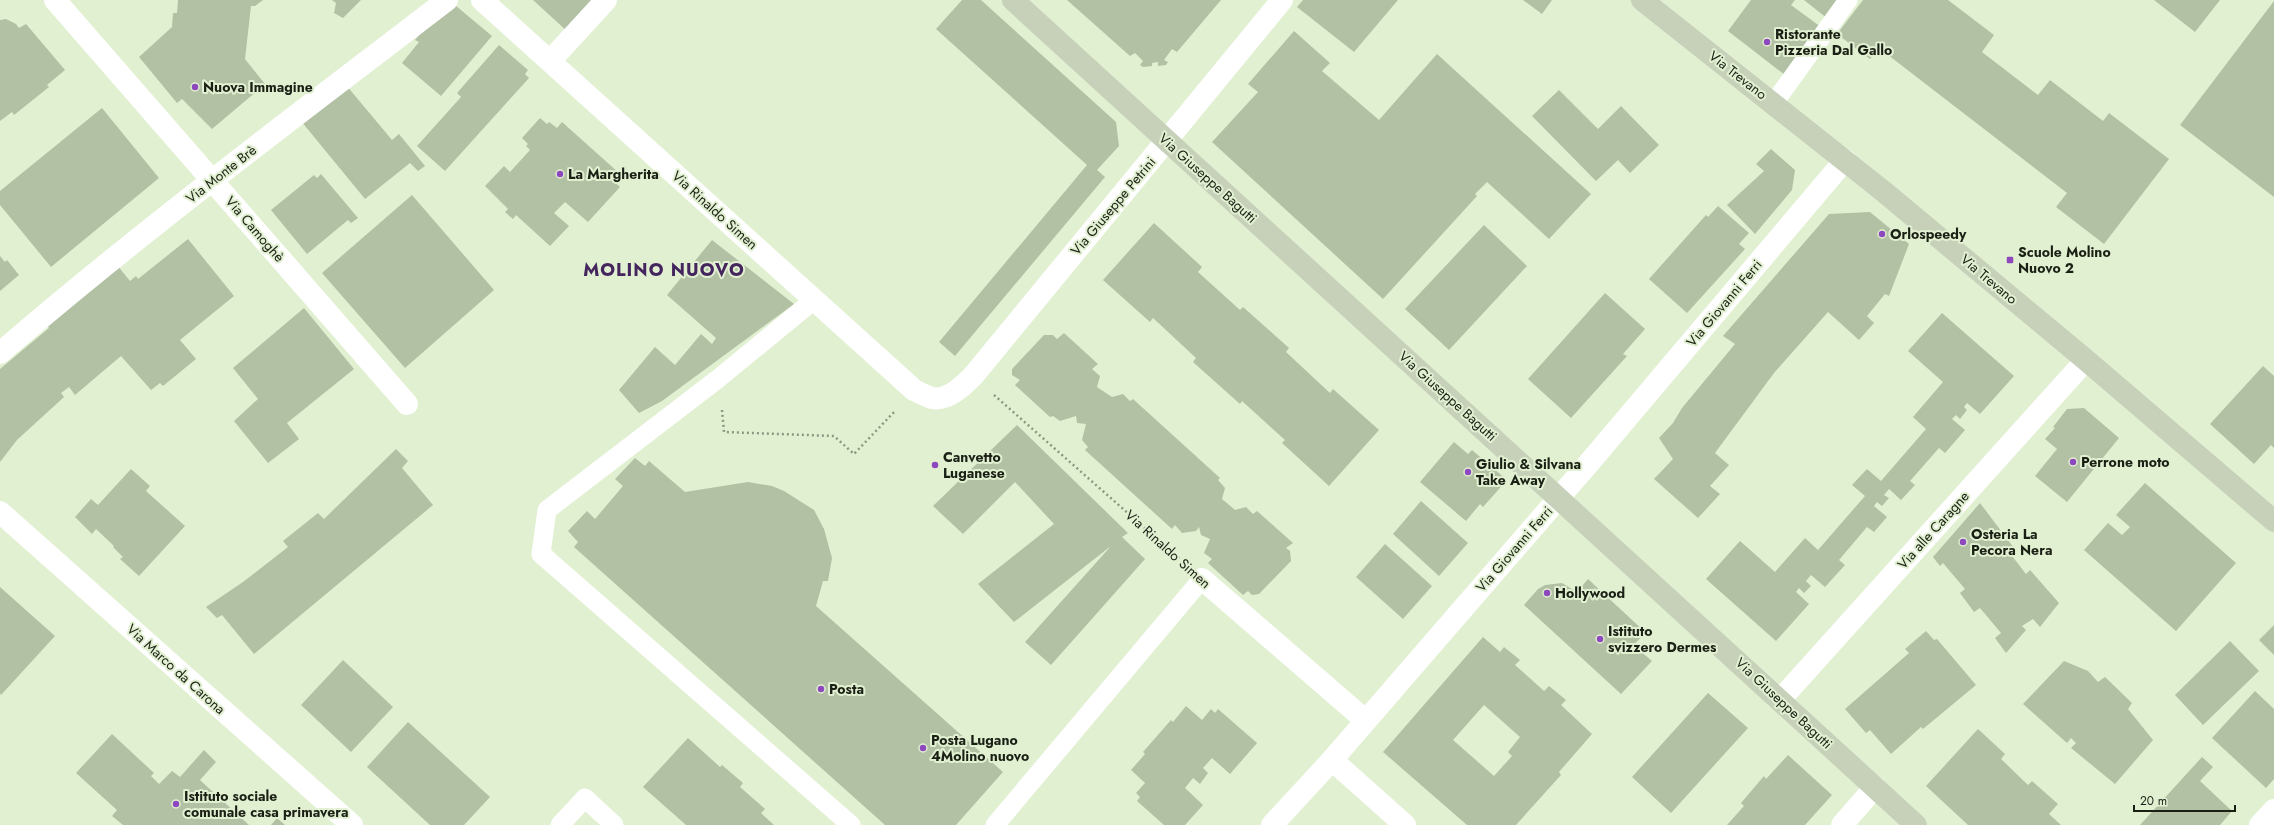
<svg xmlns="http://www.w3.org/2000/svg" width="2274" height="825" font-family="Jost,sans-serif">
<rect width="100%" height="100%" fill="#e2f0d2"/>
<path fill="#b2c0a3" fill-rule="evenodd" d="M178 0H263L255 6H251L245 59 265 84 212 129 182 99 177 103 139 57 172 27 173 13H177Z
M332 0H361L343 18 334 13 336 3Z
M449 0 492 36 441 96 402 63 419 42 415 40Z
M533 0H597L568 32Z
M962 0H981L1116 122 1119 146 1097 170 1105 177 955 356 939 342 1087 165 936 29Z
M1067 0H1221L1177 52 1172 49 1164 60 1168 62 1166 65 1158 66V62L1152 63V66L1143 67 1140 65 1143 61 1135 53 1130 56Z
M1303 0H1398L1354 52 1297 7Z
M1523 0H1552L1542 14Z
M1751 0H1795L1791 5 1821 27 1785 75 1728 31Z
M1804 0H1844L1828 19Z
M1863 0H1948L1994 35 1982 52 2038 95 2050 80 2103 121 2109 113 2169 159 2104 244 2056 207 2067 193 1879 48 1870 59 1837 34Z
M2154 0H2220L2195 32Z
M2274 1V197L2180 125Z
M6 19 16 24 19 28 26 24 65 70 47 85 49 87 14 115 12 112 0 121V20Z
M1294 31 1330 63 1322 71 1379 120 1437 54 1591 194 1549 239 1487 182 1475 194 1477 196 1383 299 1212 142 1258 92 1248 84Z
M499 45 528 70 525 74 529 78 445 171 417 146 461 97 457 93Z
M346 85 392 140 399 134 425 166 418 171 410 163 365 199 301 121Z
M1559 90 1598 129 1621 106 1659 145 1630 173 1618 160 1596 181 1532 116Z
M102 108 159 178 51 267 0 205V191Z
M540 118 547 124 549 122 557 128 562 122 619 173 612 180 620 187 588 222 565 202 554 213 569 226 550 246 516 215 513 219 505 212 508 209 485 186 504 166 510 172 530 150 526 146 528 144 522 138Z
M1771 149 1795 170 1792 190 1755 234 1727 205 1764 171 1756 164Z
M321 174 358 218 351 223 348 220 307 254 271 210 314 175 317 178Z
M412 195 494 290 405 368 322 273Z
M1718 206 1749 233 1739 244 1745 249 1687 313 1649 279 1706 215 1708 217Z
M1870 212 1909 244 1889 296 1885 294 1867 316 1874 323 1859 340 1828 312 1774 373 1715 453 1729 465 1710 486 1720 494 1698 518 1654 479 1673 459 1659 438 1673 423 1682 408 1735 344 1723 336 1829 214Z
M1154 223 1202 267 1198 272 1240 310 1243 307 1289 348 1286 352 1330 393 1333 389 1379 430 1329 486 1282 443 1285 440 1242 401 1240 404 1193 362 1196 358 1153 318 1150 322 1103 280Z
M1484 225 1527 266 1449 350 1405 309Z
M188 239 234 296 180 340 196 359 163 386 160 383 151 390 121 356 75 395 69 387 61 393 64 397 17 440 0 462V369L49 328 45 322 113 260 130 281 136 276 138 279Z
M712 240 794 304 662 401 639 413 619 390 655 347 675 365 701 334 712 344 716 338 667 295Z
M0 256 5 262 7 260 19 275 0 291Z
M1605 293 1645 329 1623 354 1627 356 1571 418 1528 379Z
M304 308 354 369 287 423 299 439 268 463 234 421 258 399 233 368Z
M1942 313 2014 376 1980 414 1967 403 1964 407 1967 410 1960 419 1956 415 1952 419 1965 430 1945 453 1939 448 1910 481 1915 485 1901 500 1889 489 1884 495 1889 498 1882 506 1877 502 1874 506 1887 517 1874 532 1867 527 1839 560 1845 565 1825 587 1811 575 1806 581 1811 586 1804 593 1799 588 1796 592 1809 604 1776 641 1706 579 1740 541 1775 572 1805 538 1818 550 1865 496 1852 485 1867 469 1881 481 1926 429 1913 417 1943 382 1908 351Z
M1064 333 1098 364 1092 369 1100 376 1097 387 1112 397 1123 394 1130 401 1133 399 1220 478 1218 480 1225 488 1222 499 1235 510 1246 507 1253 514 1257 511 1293 543 1286 548 1290 551 1291 561 1259 594 1252 595 1248 591 1243 595 1208 563 1212 559 1204 553 1210 539 1201 535 1199 527 1196 531 1182 533 1175 525 1172 529 1085 450 1088 447 1082 440 1086 424 1077 423 1076 416 1060 421 1053 416 1050 417 1015 385 1020 380 1012 375V369L1044 335H1053L1057 339Z
M2263 366 2274 376V448L2271 445 2254 464 2210 424Z
M2084 408 2119 438 2067 502 2035 476 2057 449 2045 439 2055 428 2053 427 2067 409Z
M1017 425 1128 533 1122 537 1145 559 1051 665 1025 642 1111 546 1014 622 978 584 1054 524 1015 482 963 534 933 506Z
M1454 442 1468 454 1472 450 1507 480 1483 507 1480 504 1466 521 1420 482Z
M396 449 408 461 402 468 433 505 254 654 222 615 217 618 206 607 243 582 288 547 283 541 318 513 324 519Z
M635 458 645 466 649 461 685 492 748 482 772 486 784 491 814 510 824 529 832 558 828 581H823L816 606 1003 772 956 825H885L574 547 578 542 568 531 587 511 595 519 623 486 615 479Z
M131 469 150 486 146 491 185 526 139 576 120 559 123 557 113 547 114 546 96 529 92 534 75 517 91 499 98 505Z
M2145 483 2236 563 2176 631 2084 550 2108 523 2122 535 2130 527 2116 515Z
M1421 501 1468 543 1439 576 1393 534Z
M1980 503 2014 548 2009 552 2026 574 2030 570 2059 603 2040 627 2033 619 2022 626 2026 630 2006 653 1995 638 2001 633 1980 608 1974 612 1960 593 1965 589 1943 563 1940 566 1933 557Z
M1385 544 1432 586 1403 619 1356 577Z
M1588 579 1646 633 1633 645 1652 661 1621 694 1524 605 1538 589 1545 585 1562 583 1577 592Z
M0 587 55 636 1 695 0 693Z
M2274 625V655L2259 640Z
M1926 631 1934 640 1937 639 1976 685 1923 729 1921 727 1891 754 1870 730 1866 733 1845 709 1909 653 1905 649Z
M1483 637 1500 652 1504 647 1520 660 1515 665 1544 691 1549 686 1566 700 1561 705 1592 734 1559 772 1561 775 1516 825H1467L1383 752ZM1484 705 1520 737 1508 752 1512 756 1494 776 1453 740Z
M2230 641 2259 671 2203 725 2175 695Z
M343 660 393 707 351 752 301 705Z
M2064 661 2088 671 2098 682 2105 677 2132 703 2128 709 2153 740 2115 784 2071 748 2076 743 2071 738 2067 743 2023 704Z
M2255 691 2274 709V779L2266 788 2212 738Z
M1708 693 1748 728 1671 813 1632 777Z
M1186 706 1202 720 1211 709 1215 713 1218 709 1257 743 1230 774 1212 758 1203 768 1208 773 1200 784 1193 778 1185 788 1203 805 1185 825H1164L1137 801 1140 797 1136 793 1145 783 1131 770 1145 754 1143 752 1171 720 1173 722Z
M408 722 490 797 464 825H430L367 767Z
M1978 729 2005 754 2001 759 2028 785 2032 781 2058 804 2049 814 2061 825H1968L1926 786Z
M112 734 154 773 151 776 159 784 172 771 180 777 204 750 216 762 200 780 249 825H123L112 816 117 810 76 773Z
M688 738 720 767 722 765 743 783 740 787 765 809 761 813 774 825H686L643 787Z
M1788 755 1832 795 1805 825H1727L1744 806 1741 803 1764 776 1766 779Z
M2202 757 2213 767 2200 781 2232 811 2220 825H2140Z
M277 818 285 825H271Z"/>
<g fill="none" stroke-linecap="round" stroke-linejoin="round">
<path stroke="#8c9781" stroke-width="2.5" stroke-dasharray="2 3" stroke-linecap="butt" d="M994 395 1181 560
M722 410 724 432 834 436 854 454 895 411"/>
<path stroke="#fff" stroke-width="19" d="M1774 103 1848 0
M814 300 719 378 547 510 541 554 851 825
M560 825 585 798 614 825
M995 825 1202 579"/>
<path stroke="#fff" stroke-width="22" d="M55 0 407 404
M482 0 914 390C920 393 926 396 932 398 948 401 963 386 973 376L1282 0
M551 60 606 0
M0 353C144 229 296 116 447 0
M0 512 352 825
M1202 579 1365 720
M1780 700 2086 360
M1332 760 1405 825
M1272 825 1332 760 1589 463 1845 160
M1842 825 1875 787
M2260 825 2274 810"/>
<path stroke="#c7d1ba" stroke-width="22" d="M1013 0 1916 825
M1642 0 1883 191 2086 360 2274 521"/>
</g>
<g fill="#8c48bc" stroke="#e2f0d2" stroke-width="1.5">
<circle cx="1767" cy="42" r="4"/>
<circle cx="195" cy="87" r="4"/>
<circle cx="560" cy="174" r="4"/>
<circle cx="1882" cy="234" r="4"/>
<rect x="2006" y="256" width="8" height="8" rx="2"/>
<circle cx="2073" cy="462" r="4"/>
<circle cx="935" cy="465" r="4"/>
<circle cx="1468" cy="472" r="4"/>
<circle cx="1963" cy="542" r="4"/>
<circle cx="1547" cy="593" r="4"/>
<circle cx="1600" cy="639" r="4"/>
<circle cx="821" cy="689" r="4"/>
<circle cx="923" cy="748" r="4"/>
<circle cx="176" cy="804" r="4"/>
</g>
<g text-anchor="middle" stroke-width="4" stroke-linejoin="round" paint-order="stroke">
<g font-size="14" font-weight="bold" fill="#1b2015" stroke="#e2f0d2" text-anchor="start">
<text x="1775" y="39">Ristorante<tspan x="1775" dy="16">Pizzeria Dal Gallo</tspan></text>
<text x="203" y="92">Nuova Immagine</text>
<text x="568" y="179">La Margherita</text>
<text x="1890" y="239">Orlospeedy</text>
<text x="2018" y="257">Scuole Molino<tspan x="2018" dy="16">Nuovo 2</tspan></text>
<text x="943" y="462">Canvetto<tspan x="943" dy="16">Luganese</tspan></text>
<text x="2081" y="467">Perrone moto</text>
<text x="1476" y="469">Giulio &amp; Silvana<tspan x="1476" dy="16">Take Away</tspan></text>
<text x="1971" y="539">Osteria La<tspan x="1971" dy="16">Pecora Nera</tspan></text>
<text x="1555" y="598">Hollywood</text>
<text x="1608" y="636">Istituto<tspan x="1608" dy="16">svizzero Dermes</tspan></text>
<text x="829" y="694">Posta</text>
<text x="931" y="745">Posta Lugano<tspan x="931" dy="16">4Molino nuovo</tspan></text>
<text x="184" y="801">Istituto sociale<tspan x="184" dy="16">comunale casa primavera</tspan></text>
</g>
<g font-size="14" fill="#1b2015" stroke="#e2f0d2">
<text transform="translate(1738 75) rotate(38)" y="5">Via Trevano</text>
<text transform="translate(221 174) rotate(-38)" y="5">Via Monte Brè</text>
<text transform="translate(1208 178) rotate(42)" y="5">Via Giuseppe Bagutti</text>
<text transform="translate(1113 206) rotate(-50)" y="5">Via Giuseppe Petrini</text>
<text transform="translate(715 210) rotate(42)" y="5">Via Rinaldo Simen</text>
<text transform="translate(255 229) rotate(49)" y="5">Via Camoghè</text>
<text transform="translate(1989 279) rotate(40)" y="5">Via Trevano</text>
<text transform="translate(1724 303) rotate(-50)" y="5">Via Giovanni Ferri</text>
<text transform="translate(1448 396) rotate(42)" y="5">Via Giuseppe Bagutti</text>
<text transform="translate(1933 530) rotate(-48)" y="5">Via alle Caragne</text>
<text transform="translate(1168 549) rotate(42)" y="5">Via Rinaldo Simen</text>
<text transform="translate(1514 549) rotate(-49)" y="5">Via Giovanni Ferri</text>
<text transform="translate(176 669) rotate(42)" y="5">Via Marco da Carona</text>
<text transform="translate(1784 703) rotate(43)" y="5">Via Giuseppe Bagutti</text>
</g>
<g font-size="18" font-weight="bold" letter-spacing="1" fill="#45255d" stroke="#e2f0d2">
<text x="664" y="276">MOLINO NUOVO</text>
</g>
</g>
<path d="M2134 805v6h101v-6" fill="none" stroke="#1b2015" stroke-width="2"/>
<text x="2140" y="805" font-size="12" fill="#1b2015" stroke="#e2f0d2" stroke-width="3" paint-order="stroke">20 m</text>
</svg>
